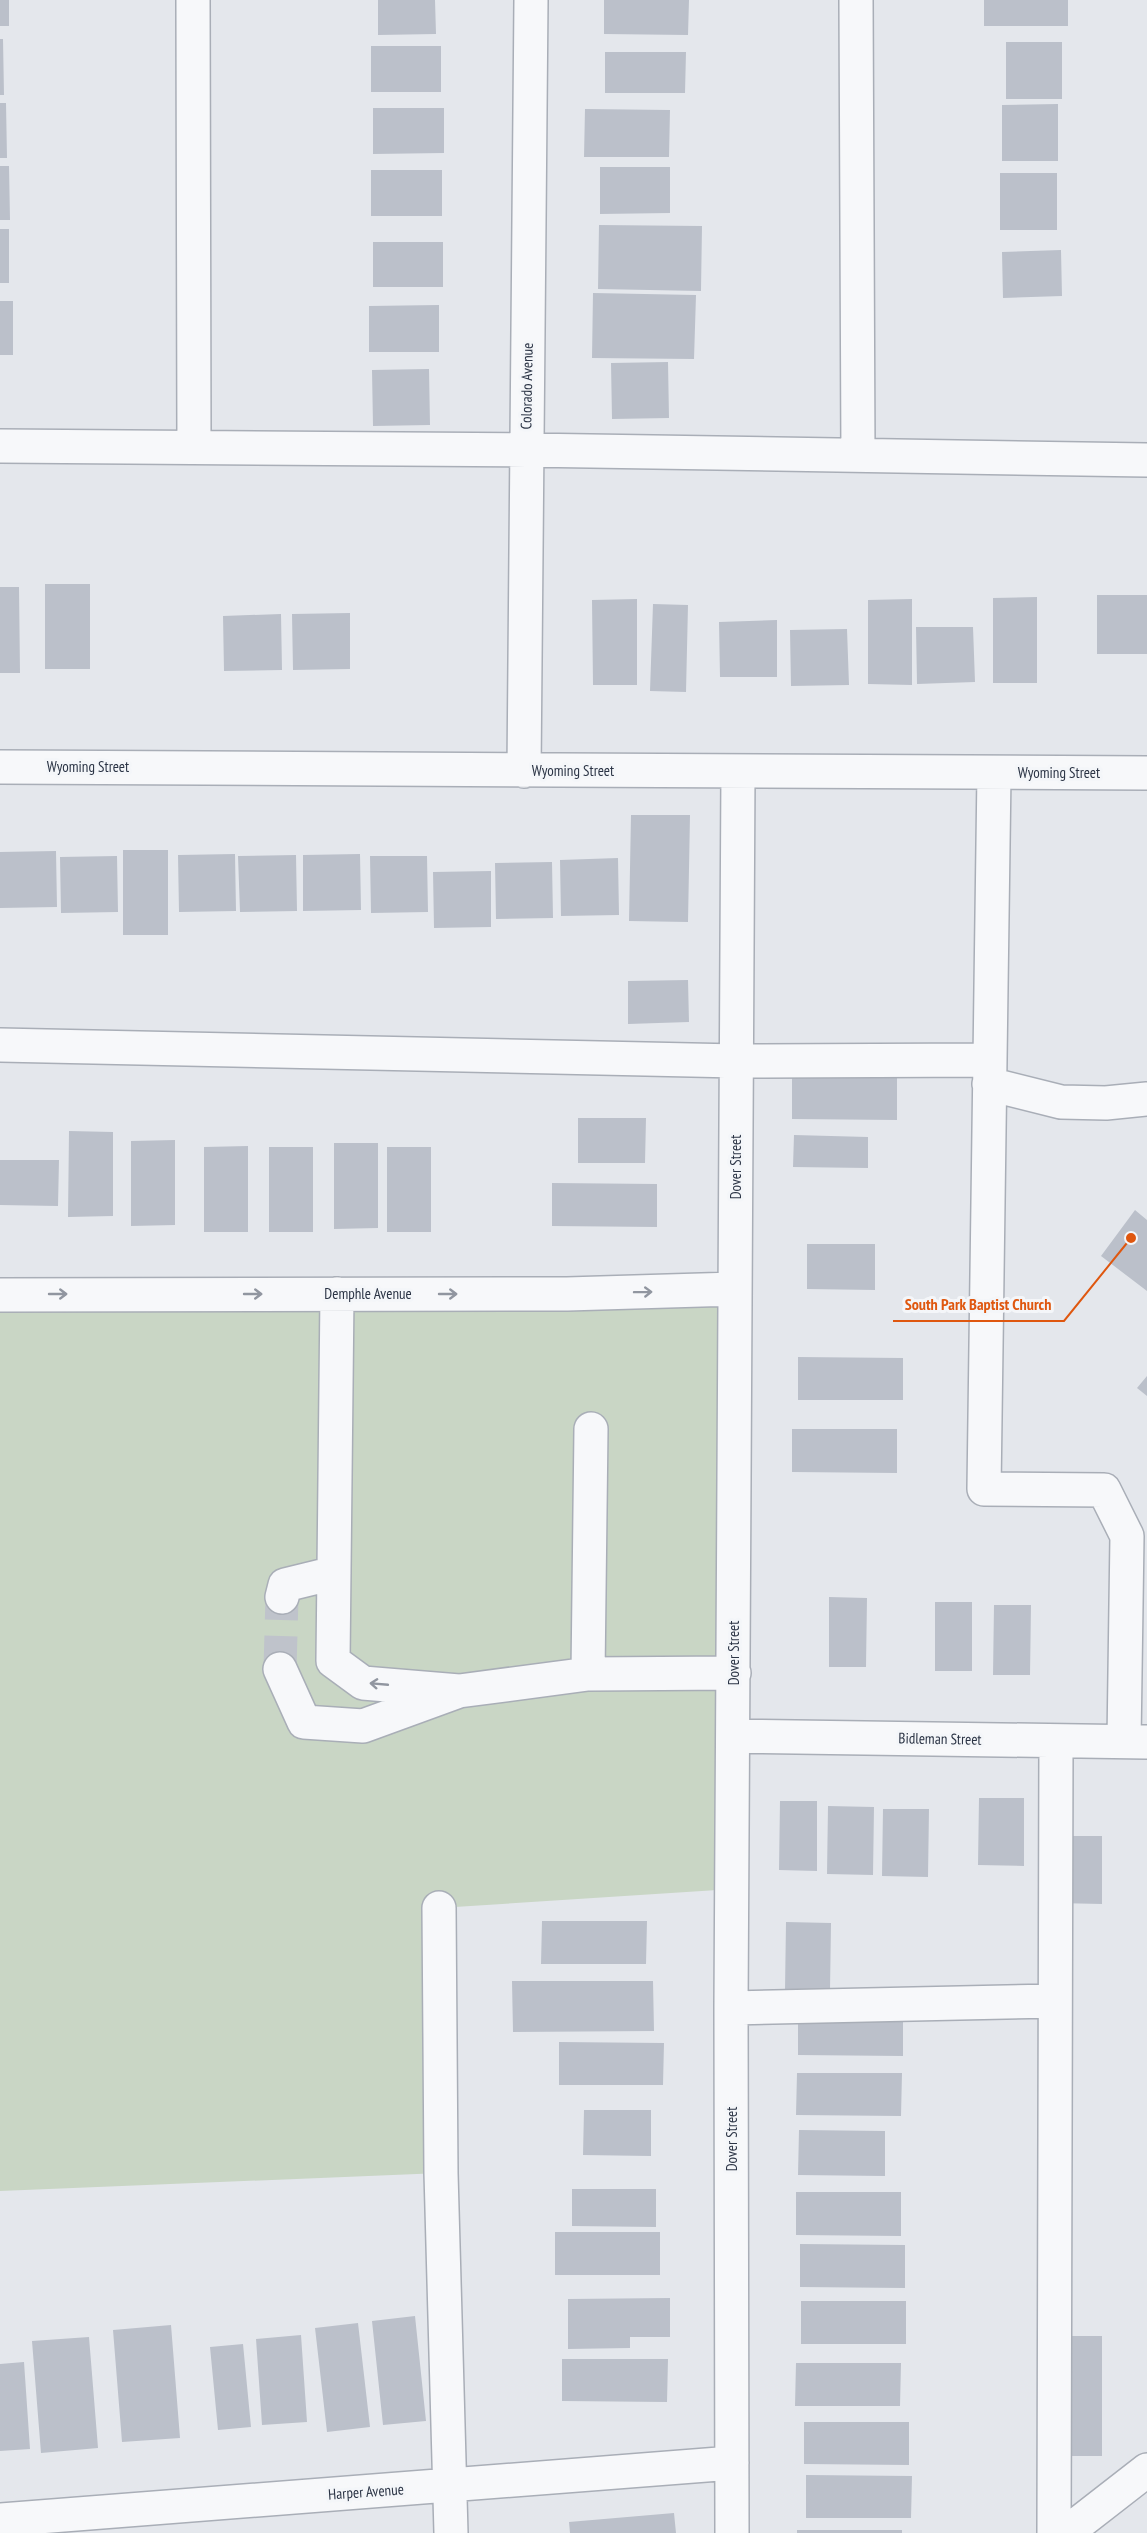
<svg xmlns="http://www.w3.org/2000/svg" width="1147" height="2533" font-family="'PT Sans Narrow',sans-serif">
<rect width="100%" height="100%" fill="#e4e7ec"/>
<path fill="#c9d6c5" d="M735 1289 733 1889 439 1908 441 2173 0 2191V1295Z"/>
<path fill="#bbc0ca" d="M0 0H9V26H0Z
M378 0H435L436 34 378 35Z
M604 0H689L688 35 604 34Z
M984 0H1068V26H984Z
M0 39H3L4 95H0Z
M1006 42H1062V99H1006Z
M371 46H441V92H371Z
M605 52H686L685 93H605Z
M0 103H6L7 158H0Z
M1058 104V161H1002V105Z
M373 108H444V153L373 154Z
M585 109 670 110 669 157H584Z
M0 166H9L10 220H0Z
M600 167H670V213L600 214Z
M371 170H442V216H371Z
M1000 173H1057V230H1000Z
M599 225 702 226 701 291 598 289Z
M0 229H9V283H0Z
M373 242H443V287H373Z
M1061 250 1062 296 1003 298 1002 252Z
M593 293 696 295 694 359 592 358Z
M0 301H13V355H0Z
M439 305V352H369V306Z
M668 362 669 418 612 419 611 363Z
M429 369 430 425 373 426 372 370Z
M45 584H90V669H45Z
M0 587H19L20 673H0Z
M1097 595H1147V654H1097Z
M1037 597V683H993V598Z
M637 599V685H593L592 600Z
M912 599V685L868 684V600Z
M653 604 688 605 686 692 650 691Z
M350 613V669L293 670 292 614Z
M281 614 282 670 224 671 223 616Z
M777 620V677H720L719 622Z
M916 627H973L975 682 917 684Z
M847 629 849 685 791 686 790 630Z
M631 815H690L688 922 629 921Z
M123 850H168V935H123Z
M56 851 57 907 0 908V852Z
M235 854 236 911 179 912 178 855Z
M360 854 361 910 303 911V855Z
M296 855 297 911 240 912 238 856Z
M117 856 118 912 61 913 60 857Z
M370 856H427L428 912 371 913Z
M618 858 619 915 561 916 560 860Z
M552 862 553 918 496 919 495 863Z
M491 871V927L434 928 433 872Z
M688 980 689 1022 628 1024V981Z
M792 1077H897V1120L792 1119Z
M578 1118H646L645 1163H578Z
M69 1131 113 1132V1216L68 1217Z
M794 1135 868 1137V1168L793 1167Z
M175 1140V1225L131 1226V1141Z
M334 1143H378V1228L334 1229Z
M248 1146V1232H204V1147Z
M269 1147H313V1232H269Z
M387 1147H431V1232H387Z
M0 1160H59L58 1206 0 1205Z
M552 1183 657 1184V1227L552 1226Z
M1135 1210 1147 1220V1291L1101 1256Z
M807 1244H875V1290L807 1289Z
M798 1357 903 1358V1400H798Z
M1147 1376V1396L1137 1388Z
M792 1429H897V1473L792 1472Z
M829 1597 867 1598 866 1667H829Z
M935 1602H972V1671H935Z
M994 1605H1031L1030 1675H993Z
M979 1798H1024V1866L978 1865Z
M780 1801H817V1871L779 1870Z
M828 1806 874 1807 873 1875 827 1874Z
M883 1809H929L928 1877 882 1876Z
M1056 1836H1102V1904L1056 1903Z
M542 1921H647L646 1964H541Z
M786 1922 831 1923 830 1990H785Z
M512 1981H653L654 2031 513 2032Z
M798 2012 903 2013V2056L798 2055Z
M559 2042 664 2043 663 2085H559Z
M797 2073H902L901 2116 796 2115Z
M584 2110H651V2156L583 2155Z
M799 2130 885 2131V2176L798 2175Z
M572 2189H656V2227L572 2226Z
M796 2192H901V2236L796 2235Z
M555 2232H660V2275H555Z
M800 2244 905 2245V2288L800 2287Z
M670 2298V2337H630V2348L568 2349V2299Z
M801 2301H906V2344H801Z
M415 2316 426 2421 383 2425 372 2321Z
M358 2323 370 2427 327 2432 315 2328Z
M171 2325 180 2438 122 2442 113 2330Z
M301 2335 307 2422 262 2425 256 2339Z
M1064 2336H1102V2456H1063Z
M89 2337 98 2448 41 2453 32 2341Z
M243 2344 251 2427 218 2430 210 2347Z
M562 2359H668L667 2402 562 2401Z
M24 2362 30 2449 0 2451V2364Z
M796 2363H901L900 2406H795Z
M804 2422H909V2465L804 2464Z
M806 2475 912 2476 911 2518H806Z
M674 2513 676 2533H570L569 2522Z
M797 2530H902V2533H797Z"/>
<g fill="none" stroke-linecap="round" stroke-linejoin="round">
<path stroke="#bfc3cb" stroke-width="33" stroke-dasharray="33 16" stroke-linecap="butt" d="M280 1669 282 1597"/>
<defs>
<path id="minor" d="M193 0 194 447
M856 0 858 455
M0 446 527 450 1147 460
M0 767 1147 773
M524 771 531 0
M994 773 984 1489 1104 1490 1127 1536 1124 1741
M0 1045 737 1061 990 1060
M989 1084 1061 1102 1106 1103 1147 1099
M337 1294 333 1661 363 1683 459 1691
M0 1295 567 1294 735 1289
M282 1597 285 1585 334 1573
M280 1669 304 1722 363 1726 459 1691 588 1674 734 1673
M588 1674 591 1429
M734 1736 1146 1742
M439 1908 441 2173 451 2533
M731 2008 1055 2001
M0 2520 732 2463
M732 2533 731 2008 738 772
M1054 2533 1056 1741
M1066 2533 1147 2470"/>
</defs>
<use href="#minor" stroke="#a9aeb7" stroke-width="36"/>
<use href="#minor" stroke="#f7f8fa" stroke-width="33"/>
</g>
<defs><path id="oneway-shaft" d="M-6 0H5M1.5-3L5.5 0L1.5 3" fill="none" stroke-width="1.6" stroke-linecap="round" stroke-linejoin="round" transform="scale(1.5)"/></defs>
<g stroke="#9196a0">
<use href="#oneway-shaft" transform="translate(643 1292) rotate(-1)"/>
<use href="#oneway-shaft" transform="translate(58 1294)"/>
<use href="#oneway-shaft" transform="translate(253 1294)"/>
<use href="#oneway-shaft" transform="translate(448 1294)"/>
<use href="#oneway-shaft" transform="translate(379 1684) rotate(-175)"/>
</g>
<g text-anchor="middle" stroke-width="6" stroke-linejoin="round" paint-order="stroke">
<g font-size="15" fill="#2b3445" stroke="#f4f6f9">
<text transform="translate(527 386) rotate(-89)" y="5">Colorado Avenue</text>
<text x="88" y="772">Wyoming Street</text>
<text x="573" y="776">Wyoming Street</text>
<text x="1059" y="778">Wyoming Street</text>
<text transform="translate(736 1167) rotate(-90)" y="5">Dover Street</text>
<text x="368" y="1299">Demphle Avenue</text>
<text transform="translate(734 1653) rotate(-90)" y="5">Dover Street</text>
<text transform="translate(940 1739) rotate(1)" y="5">Bidleman Street</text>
<text transform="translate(732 2139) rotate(-90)" y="5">Dover Street</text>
<text transform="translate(366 2492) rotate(-4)" y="5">Harper Avenue</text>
</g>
</g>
<path fill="none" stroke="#df570f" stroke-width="2" d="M1131 1238L1064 1321H893"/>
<circle fill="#df570f" stroke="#f4f6f9" stroke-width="2" cx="1131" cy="1238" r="6"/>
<g font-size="16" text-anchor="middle" font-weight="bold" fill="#df570f" stroke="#f4f6f9" stroke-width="6" stroke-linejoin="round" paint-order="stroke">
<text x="978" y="1310">South Park Baptist Church</text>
</g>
</svg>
